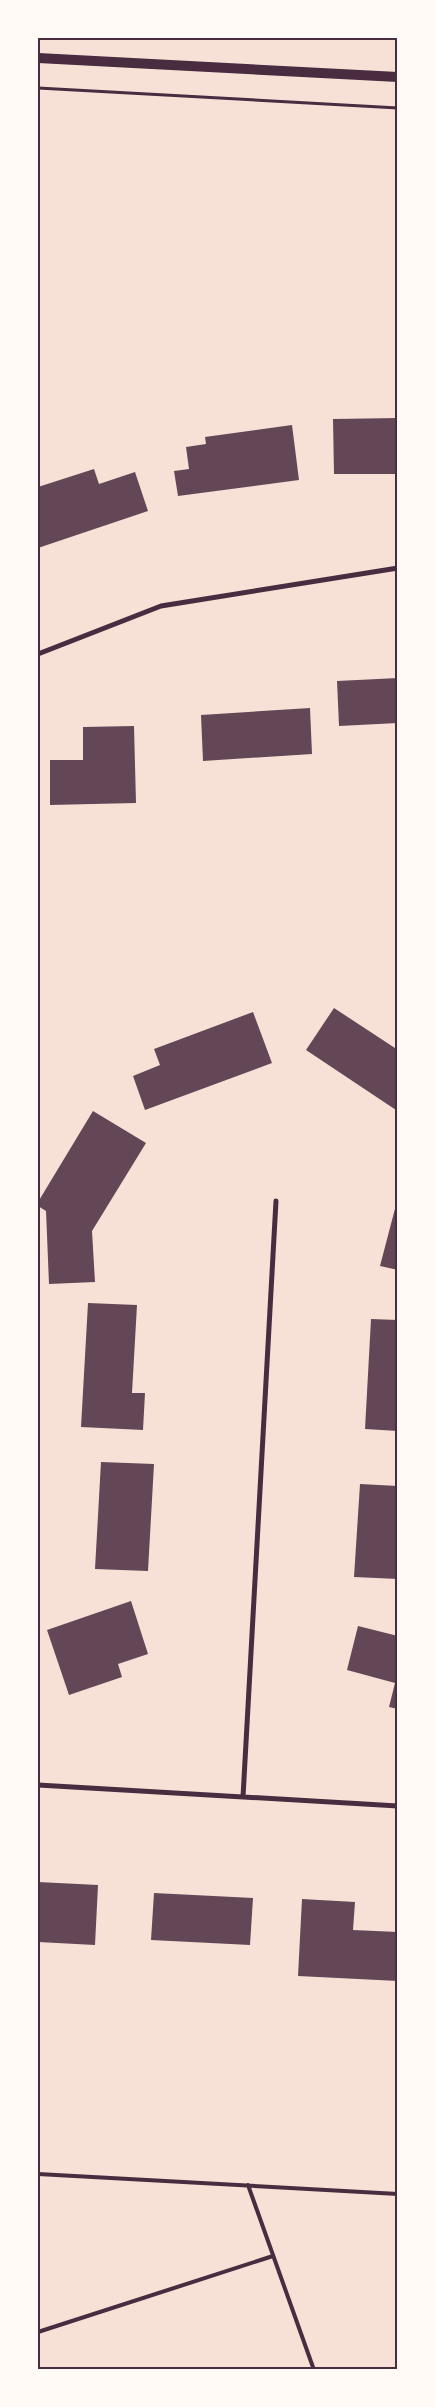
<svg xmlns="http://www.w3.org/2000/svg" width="435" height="2407" font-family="'Nunito Sans',sans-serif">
<rect width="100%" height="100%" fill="#f7e1d7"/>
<path fill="#644757" d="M398 418V474H334L333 419Z
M292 425 299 480 178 496 174 471 189 469 186 447 206 444 205 437Z
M94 469 99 484 135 472 148 511 38 548V487Z
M398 678V723L339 726 337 681Z
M310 708 312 754 203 761 201 715Z
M134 726 136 803 50 805V760H83V727Z
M334 1008 398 1050 396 1110 306 1050Z
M253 1012 272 1063 145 1110 133 1076 160 1065 154 1049Z
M93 1111 146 1143 92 1231 95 1282 49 1284 46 1211 38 1206V1202Z
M397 1201H398V1270L380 1266Z
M88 1303 137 1305 132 1393H145L143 1430 81 1427Z
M371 1319 398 1320V1431L365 1429Z
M101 1462 154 1464 148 1571 95 1569Z
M360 1484 398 1486V1579L354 1577Z
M131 1601 148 1654 118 1664 122 1677 69 1695 47 1630Z
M358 1626 398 1636V1709L389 1707 395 1683 347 1670Z
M38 1882 98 1885 95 1945 38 1942Z
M154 1893 253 1898 250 1945 151 1940Z
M302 1899 355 1902 353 1930 398 1932V1981L298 1976Z"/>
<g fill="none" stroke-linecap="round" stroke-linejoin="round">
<path stroke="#4a2c40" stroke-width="3" d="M38 88 398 108"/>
<path stroke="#4a2c40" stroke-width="4" d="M38 2174 398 2194
M248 2185 314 2370
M38 2332 273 2256"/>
<path stroke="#4a2c40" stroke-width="5" d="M38 654 161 606 398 568
M38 1785 398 1806
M243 1797 276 1201"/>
<path stroke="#4a2c40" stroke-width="10" d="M38 58 398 77"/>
</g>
<rect width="435" height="2407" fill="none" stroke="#fffaf5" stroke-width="78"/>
<rect x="39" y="39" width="357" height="2329" fill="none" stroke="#4a2c40" stroke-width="2"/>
</svg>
